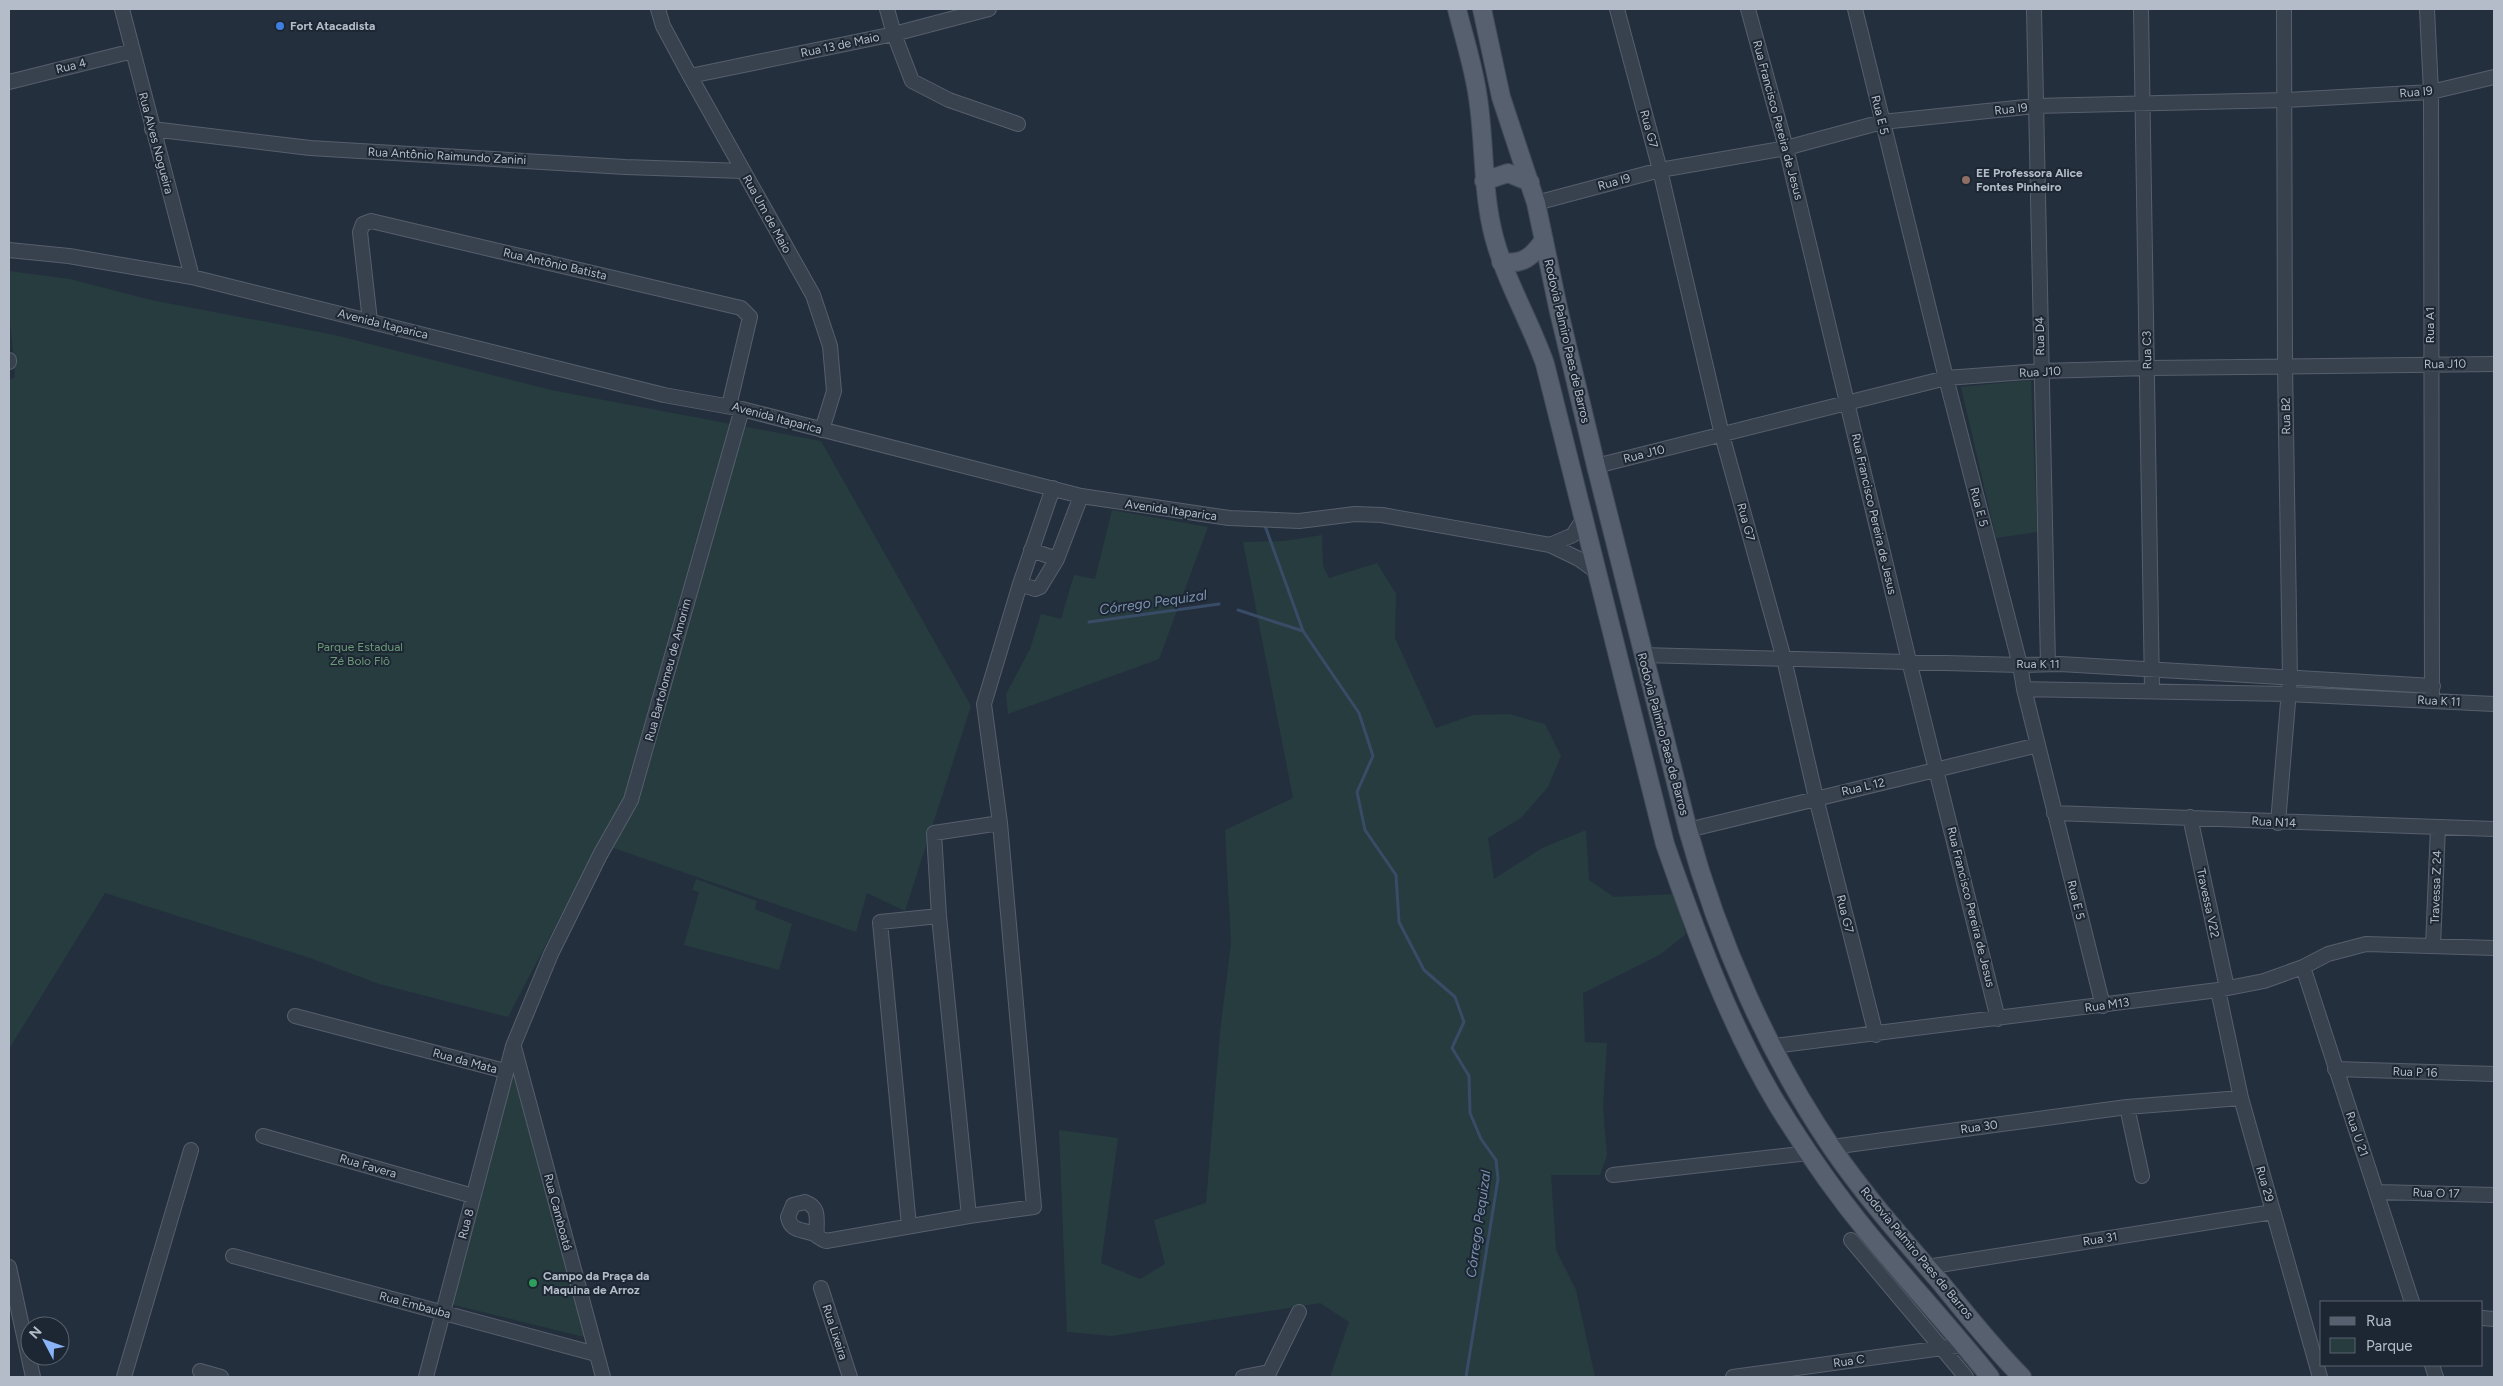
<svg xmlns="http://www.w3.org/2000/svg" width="2503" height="1386" font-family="Figtree,sans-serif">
<rect width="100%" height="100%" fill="#242f3e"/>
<path fill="#263c3f" d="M9 271 70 279 151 300 335 335 551 390 821 441 971 706 905 911 867 893 856 932 599 843 508 1017 379 984 307 957 105 893 9 1049V380L15 377 9 308Z
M2031 380 2037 532 1996 538 1961 387Z
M1112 510 1208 527 1159 659 1008 714 1006 694 1030 649 1041 614 1061 619 1074 575 1095 579Z
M1322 535 1323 566 1329 578 1377 563 1396 594 1395 638 1436 728 1473 715 1509 714 1545 724 1561 756 1548 787 1521 818 1488 838 1494 879 1542 848 1586 830 1589 880 1614 897 1673 894 1686 934 1661 954 1583 993 1585 1042 1607 1043 1603 1107 1607 1155 1600 1175H1551L1556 1250 1576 1290 1595 1377H1330L1349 1322 1320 1303 1112 1336 1067 1332 1059 1130 1118 1138 1101 1263 1140 1279 1165 1264 1154 1220 1206 1203 1220 1032 1231 943 1225 830 1293 798 1243 542 1284 541Z
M696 879 757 901 755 909 792 924 779 970 684 945 699 892 692 890Z
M512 1067 592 1339 450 1304Z"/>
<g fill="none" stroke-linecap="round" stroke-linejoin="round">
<path stroke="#394c67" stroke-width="3" d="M1264 523 1303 631 1359 713 1373 756 1357 792 1365 830 1396 875 1399 922 1424 970 1455 997 1464 1022 1452 1048 1469 1076 1470 1113 1481 1139 1496 1160 1498 1179 1466 1377
M1238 610 1303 631
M1089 622 1219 604"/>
<defs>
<path id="minor" d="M122 9 192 277
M658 9 663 26 690 76 813 295 830 346 834 391 822 430
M887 9 894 34 912 81 949 100 1018 124
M1617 9 1660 170 1722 435 1784 659 1816 798 1876 1035
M1748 9 1786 148 1909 661 1998 1019
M1855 9 1946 378 2020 665 2024 689 2103 1006
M2034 9 2048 664
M2141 9 2152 690
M2427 9 2431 92 2432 701
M690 76 894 34 989 9
M9 82 133 51
M152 129 310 148 625 167 743 171
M1536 203 1660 170 1786 148 1882 122 2035 106 2286 100 2431 92 2494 77
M9 250 69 256 192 277 664 395 742 409 1081 496 1229 518 1299 521 1355 514 1382 515 1550 545 1579 559 1597 572
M370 321 360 232 363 224 371 221 741 308 750 317 729 406
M9 360V362
M1596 466 1946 378 2041 371 2148 368 2494 364
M1550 545 1573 535 1584 518
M1031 550 1057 559 1081 496
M1020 584 1035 589 1040 587 1057 559
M1642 655 2020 665 2060 664 2433 686
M2024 689 2288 694 2494 704
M2054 813C2201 817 2347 825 2494 829
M2190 817 2227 988
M2278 823 2290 678 2285 366 2284 9
M1688 830 2038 745
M2433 946 2438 827
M2303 967 2412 1302
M2218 990 2241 1098 2320 1377
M295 1016 505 1071
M1774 1046 2218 990 2264 981 2303 967 2328 954 2366 944 2494 948
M514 1047 603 1377
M2335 1069 2494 1074
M2127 1107 2142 1176
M263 1136 473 1196
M1832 1147 2127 1107 2241 1098
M1613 1175 1809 1153
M2377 1192 2494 1195
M969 1216 939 916 934 833 1000 823
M909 1226 880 922 939 916
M817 1236C815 1222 822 1208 805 1202L793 1205 788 1217C791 1231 800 1229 811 1233 816 1234 820 1239 826 1241L969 1216 1034 1207 1000 823 984 704 1020 584 1053 488
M1851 1240 1966 1377
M233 1256 596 1354
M9 1267 33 1377
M1927 1267 2273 1212
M821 1288 850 1377
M2482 1318 2494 1319
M2432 1365 2436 1377
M200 1371 221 1377
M124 1377 191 1150
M426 1377 513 1046 551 954 600 855 631 800 742 409
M1243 1377 1269 1372
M1267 1377 1299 1312
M1733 1377 1964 1345"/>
<path id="major" d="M1457 9C1464 38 1474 68 1478 98 1485 144 1482 191 1494 237 1506 282 1530 321 1545 364L1665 844C1695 930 1730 1026 1777 1104 1804 1148 1835 1193 1868 1233 1908 1282 1951 1328 1990 1377
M1482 9 1501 97 1536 203 1559 312 1596 466 1688 830C1718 939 1768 1054 1832 1148 1865 1196 1903 1239 1941 1283 1967 1315 1993 1348 2022 1377
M1484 181 1508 173 1530 182
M1501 262C1523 265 1532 257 1544 240"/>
</defs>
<use href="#minor" stroke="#565f6c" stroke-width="16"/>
<use href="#major" stroke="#414a57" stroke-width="20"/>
<use href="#minor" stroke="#38414e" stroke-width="14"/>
<use href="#major" stroke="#56606e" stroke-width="18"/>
</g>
<circle fill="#3f7fe0" stroke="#1d2633" stroke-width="2" cx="280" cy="26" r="5"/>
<circle fill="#8d6e63" stroke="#1d2633" stroke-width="2" cx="1966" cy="180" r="5"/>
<circle fill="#2e9e5b" stroke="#1d2633" stroke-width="2" cx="533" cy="1283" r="5"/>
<g text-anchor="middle" stroke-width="4" stroke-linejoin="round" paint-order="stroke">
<g font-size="12" font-weight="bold" fill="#b4bcc9" stroke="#1d2633" text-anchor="start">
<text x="290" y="30">Fort Atacadista</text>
<text x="1976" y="177">EE Professora Alice<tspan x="1976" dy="14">Fontes Pinheiro</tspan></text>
<text x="543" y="1280">Campo da Praça da<tspan x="543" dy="14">Maquina de Arroz</tspan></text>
</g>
<g font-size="12" fill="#b4bcc9" stroke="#1d2633">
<text transform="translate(840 45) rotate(-12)" y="4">Rua 13 de Maio</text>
<text transform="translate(71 66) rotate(-14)" y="4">Rua 4</text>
<text transform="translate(2416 92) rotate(-5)" y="4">Rua I9</text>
<text transform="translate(2011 109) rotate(-6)" y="4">Rua I9</text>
<text transform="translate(1880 115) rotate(76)" y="4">Rua E 5</text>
<text transform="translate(1778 120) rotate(75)" y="4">Rua Francisco Pereira de Jesus</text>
<text transform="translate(1649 129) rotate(75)" y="4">Rua G7</text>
<text transform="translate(156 143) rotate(75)" y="4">Rua Alves Nogueira</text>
<text transform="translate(447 156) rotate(3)" y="4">Rua Antônio Raimundo Zanini</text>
<text transform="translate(1614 182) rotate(-15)" y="4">Rua I9</text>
<text transform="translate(767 214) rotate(61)" y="4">Rua Um de Maio</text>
<text transform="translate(555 264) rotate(13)" y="4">Rua Antônio Batista</text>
<text transform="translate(383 324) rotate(14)" y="4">Avenida Itaparica</text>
<text transform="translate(2430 325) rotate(-90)" y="4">Rua A1</text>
<text transform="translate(2040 336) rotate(-91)" y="4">Rua D4</text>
<text transform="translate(1567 341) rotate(77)" y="4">Rodovia Palmiro Paes de Barros</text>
<text transform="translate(2147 350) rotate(-91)" y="4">Rua C3</text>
<text transform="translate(2445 364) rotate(-1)" y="4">Rua J10</text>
<text transform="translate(2040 372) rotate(-3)" y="4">Rua J10</text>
<text transform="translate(2286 416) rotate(-91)" y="4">Rua B2</text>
<text transform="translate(777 418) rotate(15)" y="4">Avenida Itaparica</text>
<text transform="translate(1644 454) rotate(-14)" y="4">Rua J10</text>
<text transform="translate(1979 507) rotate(75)" y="4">Rua E 5</text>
<text transform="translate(1171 510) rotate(8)" y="4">Avenida Itaparica</text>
<text transform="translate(1874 514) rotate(77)" y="4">Rua Francisco Pereira de Jesus</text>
<text transform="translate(1746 522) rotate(75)" y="4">Rua G7</text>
<text x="2038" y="668">Rua K 11</text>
<text transform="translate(668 670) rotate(-75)" y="4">Rua Bartolomeu de Amorim</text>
<text transform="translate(2439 701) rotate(3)" y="4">Rua K 11</text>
<text transform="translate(1663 734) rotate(75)" y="4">Rodovia Palmiro Paes de Barros</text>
<text transform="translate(1863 787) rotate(-13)" y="4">Rua L 12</text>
<text transform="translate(2274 822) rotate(3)" y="4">Rua N14</text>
<text transform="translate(2436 887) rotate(-88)" y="4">Travessa Z 24</text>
<text transform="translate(2076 900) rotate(76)" y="4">Rua E 5</text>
<text transform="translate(2208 903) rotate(78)" y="4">Travessa V22</text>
<text transform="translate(1971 907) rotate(76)" y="4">Rua Francisco Pereira de Jesus</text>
<text transform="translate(1845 914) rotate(76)" y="4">Rua G7</text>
<text transform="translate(2107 1005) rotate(-8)" y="4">Rua M13</text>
<text transform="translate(465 1061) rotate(15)" y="4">Rua da Mata</text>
<text transform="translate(2415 1072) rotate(2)" y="4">Rua P 16</text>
<text transform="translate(1979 1127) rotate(-8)" y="4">Rua 30</text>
<text transform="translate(2357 1134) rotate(71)" y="4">Rua U 21</text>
<text transform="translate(368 1166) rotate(16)" y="4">Rua Favera</text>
<text transform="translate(2265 1184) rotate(74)" y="4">Rua 29</text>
<text transform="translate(2436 1193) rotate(2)" y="4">Rua O 17</text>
<text transform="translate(558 1212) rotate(75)" y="4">Rua Camboatá</text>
<text transform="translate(466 1224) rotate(-75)" y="4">Rua 8</text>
<text transform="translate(2100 1239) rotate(-9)" y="4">Rua 31</text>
<text transform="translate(1917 1253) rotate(50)" y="4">Rodovia Palmiro Paes de Barros</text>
<text transform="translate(415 1305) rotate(15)" y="4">Rua Embauba</text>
<text transform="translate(835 1332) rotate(72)" y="4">Rua Lixeira</text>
<text transform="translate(1849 1361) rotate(-8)" y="4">Rua C</text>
</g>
<g font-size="12" fill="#6b9a76" stroke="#1d2633">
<text x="360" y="651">Parque Estadual<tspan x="360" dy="14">Zé Bolo Flô</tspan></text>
</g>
<g font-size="14" font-style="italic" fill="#7c92b1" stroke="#1d2633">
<text transform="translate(1153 602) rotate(-8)" y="5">Córrego Pequizal</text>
<text transform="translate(1478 1224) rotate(-82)" y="5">Córrego Pequizal</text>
</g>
</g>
<rect width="2503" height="1386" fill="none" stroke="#b4bcc9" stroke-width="20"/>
<rect x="2320" y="1301" width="162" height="65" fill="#1d2633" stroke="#59626f"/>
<rect x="2330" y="1317" width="25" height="8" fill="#56606e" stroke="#59626f"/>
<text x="2366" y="1326" font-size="15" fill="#b4bcc9">Rua</text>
<rect x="2330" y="1338" width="25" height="15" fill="#263c3f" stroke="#59626f"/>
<text x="2366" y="1351" font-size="15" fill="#b4bcc9">Parque</text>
<g transform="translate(45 1341) rotate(311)"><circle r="24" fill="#1d2633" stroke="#59626f"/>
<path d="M0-4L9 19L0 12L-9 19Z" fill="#8ab4f8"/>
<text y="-8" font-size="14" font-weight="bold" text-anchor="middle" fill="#b4bcc9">N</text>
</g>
</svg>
